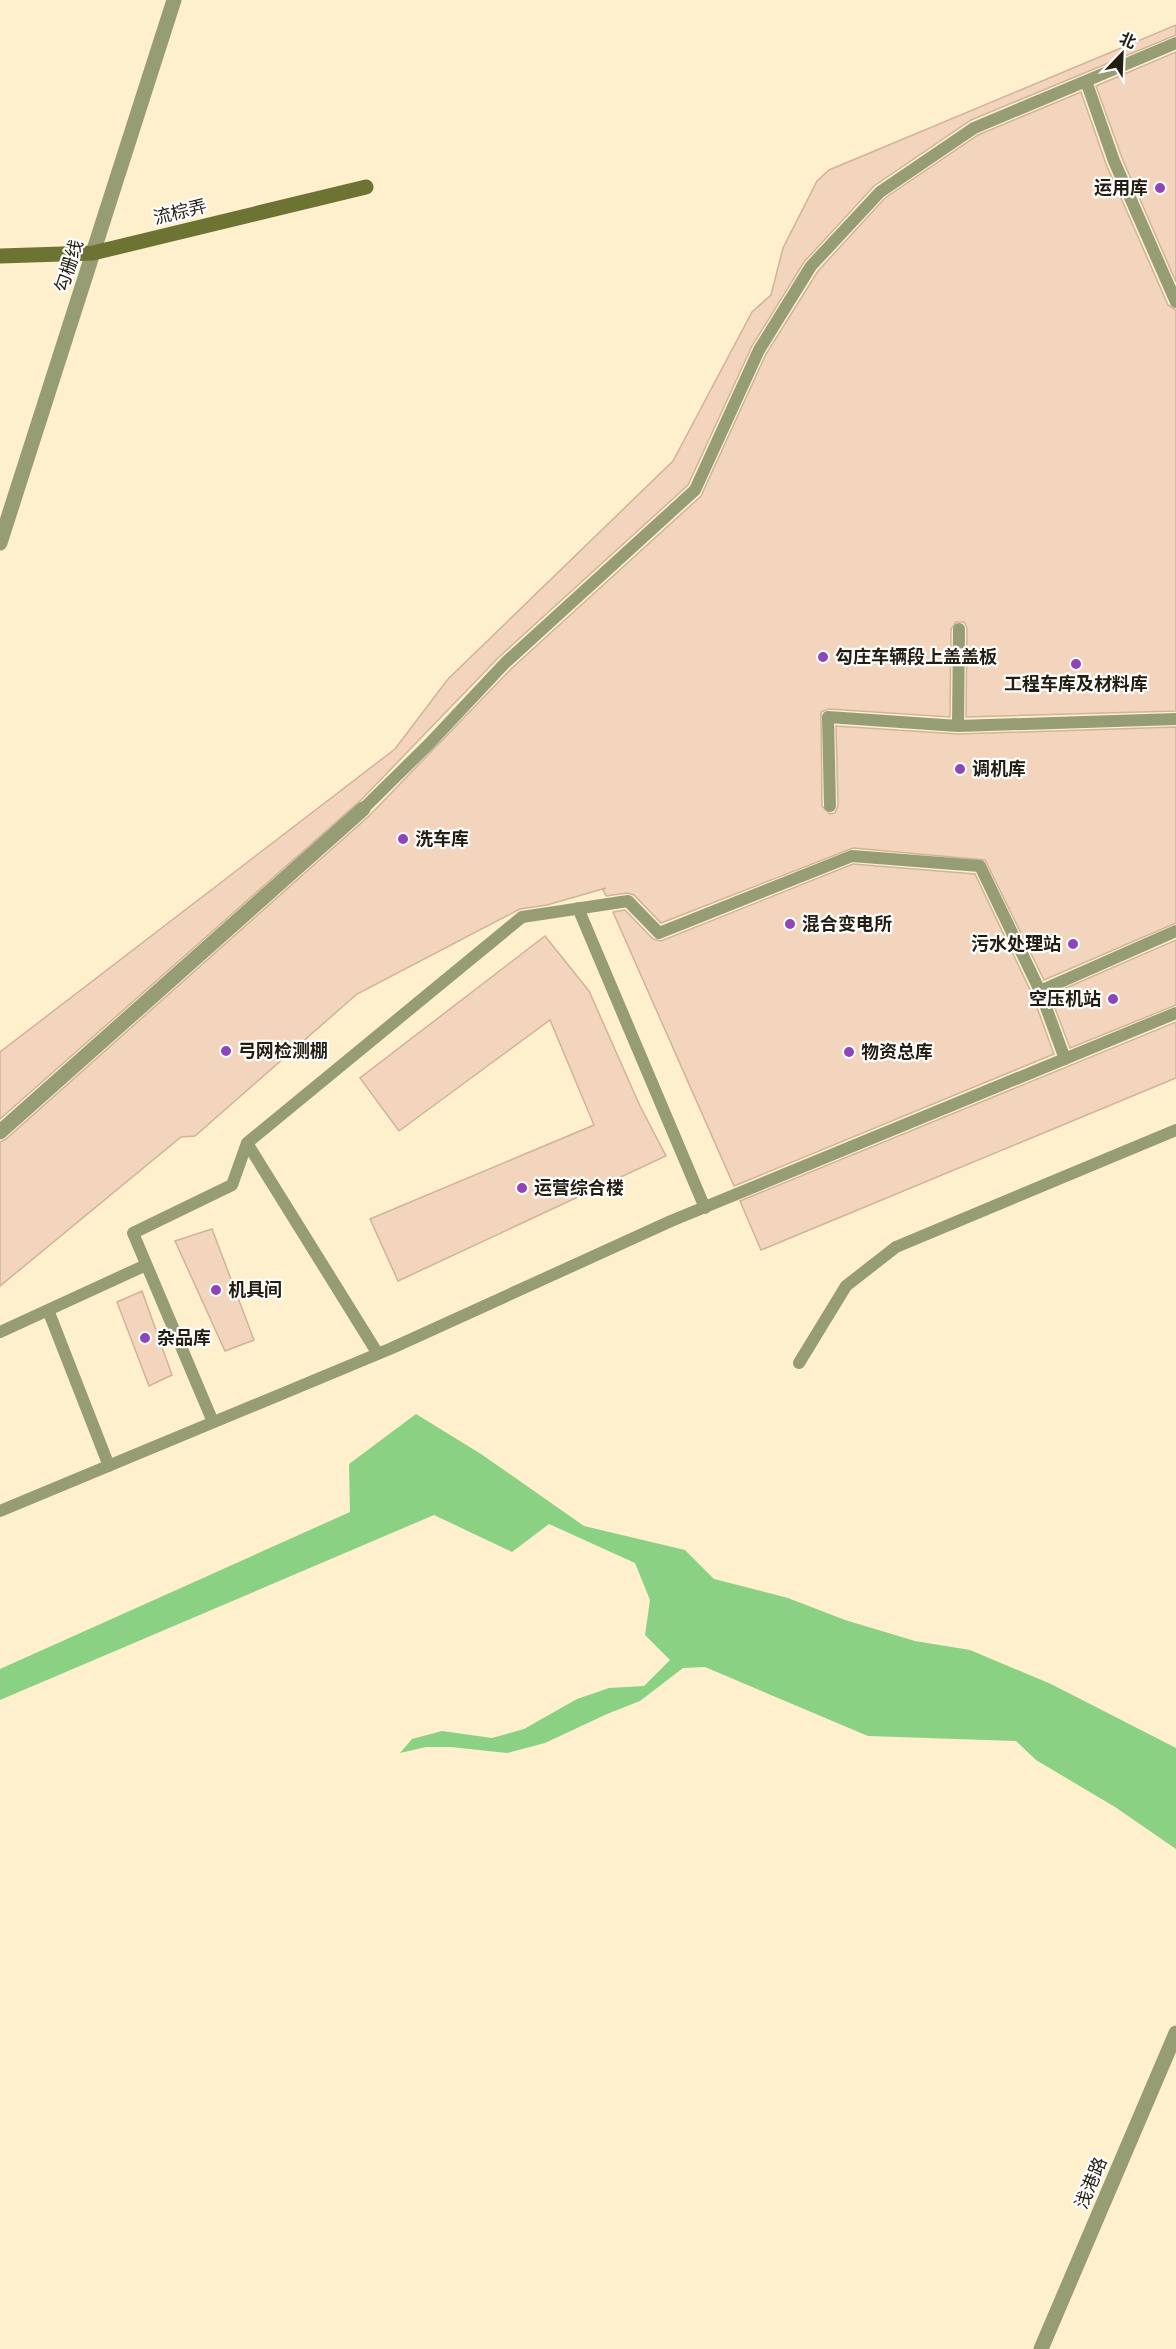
<svg xmlns="http://www.w3.org/2000/svg" width="1176" height="2349" font-family="Manrope,'Noto Sans SC',sans-serif">
<rect width="100%" height="100%" fill="#feefcd"/>
<path fill="#8bd183" d="M416 1414 481 1454 584 1526 685 1550 714 1579 788 1598 845 1620 915 1641 970 1650 1051 1684 1176 1748V1849L1115 1807 1036 1760 1016 1741 868 1736 705 1667 683 1668 640 1701 607 1714 545 1743 507 1753 451 1747H426L400 1753 412 1739 442 1731 492 1738 524 1729 577 1699 609 1688 644 1686 670 1660 645 1635 650 1600 635 1563 549 1524 512 1552 434 1515 0 1700V1669L350 1512 349 1464Z"/>
<path fill="#f3d4bc" stroke="#d0b39b" stroke-width="1.5" d="M1176 25V35L971 120 874 186 804 262 752 346 688 485 499 657 361 800 0 1119V1052L395 749 448 679 673 461 752 312 771 295 783 248 817 181 829 170Z
M1176 52V282L1122 158 1096 86Z
M1081 92 1106 164 1168 305 1176 310V711L966 717 967 628 964 622H956L951 629 950 717 829 709 821 712 822 806 830 814 835 813 838 806 836 726 958 734 1176 727V923L1044 980 985 860 853 848 661 923 634 895 627 893 606 896 603 890 606 888 547 905 520 909 357 994 195 1136 181 1137 0 1286V1142L6 1139 369 816 511 669 701 496 766 354 818 271 885 198 978 135Z
M853 864 975 874 1032 994 1054 1054 734 1186 613 912 625 910 653 939 661 941Z
M545 936 589 991 640 1106 666 1156 398 1281 370 1219 594 1125 550 1020 399 1131 360 1078Z
M1176 940V1005L1070 1048 1050 995Z
M1176 1022V1078L761 1250 740 1201Z
M212 1229 254 1340 225 1351 175 1241Z
M142 1291 172 1375 149 1386 117 1302Z"/>
<g fill="none" stroke-linecap="round" stroke-linejoin="round">
<path stroke="#969c73" stroke-width="12" d="M1176 43 1086 81 1114 161 1176 302
M958 726 1176 719
M830 806 828 717 958 726 959 629
M363 809 429 744 505 663 695 490 759 350 811 266 880 192 974 128 1086 81
M578 908 705 1208
M1040 991 1176 931
M48 1310 109 1466
M0 1332 146 1265
M378 1354 247 1143 522 917 628 901 659 933 852 856 980 866 1040 991 1065 1059
M799 1363 846 1286 896 1247 1176 1130
M213 1422 133 1233 232 1185 247 1143
M0 1511 392 1348 671 1221 1176 1013"/>
<path stroke="#969c73" stroke-width="15" d="M0 543 174 0
M0 1132 363 809
M1041 2349 1176 2033"/>
<path stroke="#6c7333" stroke-width="15" d="M0 256 93 253 366 187"/>
</g>
<g fill="#8e45b7" stroke="#fefefe" stroke-width="2">
<circle cx="1160" cy="188" r="6"/>
<circle cx="823" cy="657" r="6"/>
<circle cx="1076" cy="664" r="6"/>
<circle cx="960" cy="769" r="6"/>
<circle cx="403" cy="839" r="6"/>
<circle cx="790" cy="924" r="6"/>
<circle cx="1073" cy="944" r="6"/>
<circle cx="1113" cy="999" r="6"/>
<circle cx="226" cy="1051" r="6"/>
<circle cx="849" cy="1052" r="6"/>
<circle cx="522" cy="1188" r="6"/>
<circle cx="216" cy="1290" r="6"/>
<circle cx="145" cy="1338" r="6"/>
</g>
<g text-anchor="middle" stroke-width="4.5" stroke-linejoin="round" paint-order="stroke">
<g font-size="18" font-weight="bold" fill="#241e12" stroke="#fefefe" text-anchor="start">
<text x="1148" y="194" text-anchor="end">运用库</text>
<text x="835" y="663">勾庄车辆段上盖盖板</text>
<text x="1076" y="690" text-anchor="middle">工程车库及材料库</text>
<text x="972" y="775">调机库</text>
<text x="415" y="845">洗车库</text>
<text x="802" y="930">混合变电所</text>
<text x="1061" y="950" text-anchor="end">污水处理站</text>
<text x="1101" y="1005" text-anchor="end">空压机站</text>
<text x="238" y="1057">弓网检测棚</text>
<text x="861" y="1058">物资总库</text>
<text x="534" y="1194">运营综合楼</text>
<text x="228" y="1296">机具间</text>
<text x="157" y="1344">杂品库</text>
</g>
<g font-size="18" fill="#241e12" stroke="#fefefe">
<text transform="translate(180 212) rotate(-14)" y="6">流棕弄</text>
<text transform="translate(69 266) rotate(-72)" y="6">勾栅线</text>
<text transform="translate(1091 2183) rotate(-67)" y="6">浅港路</text>
</g>
</g>
<g transform="translate(1122 54) rotate(23)" stroke="#fefefe" stroke-width="4.5" paint-order="stroke">
<path d="M0-4.5L10 22L0 15L-10 22Z" fill="#241e12"/>
<text y="-9" font-size="16" font-weight="bold" text-anchor="middle" fill="#241e12">北</text>
</g>
</svg>
